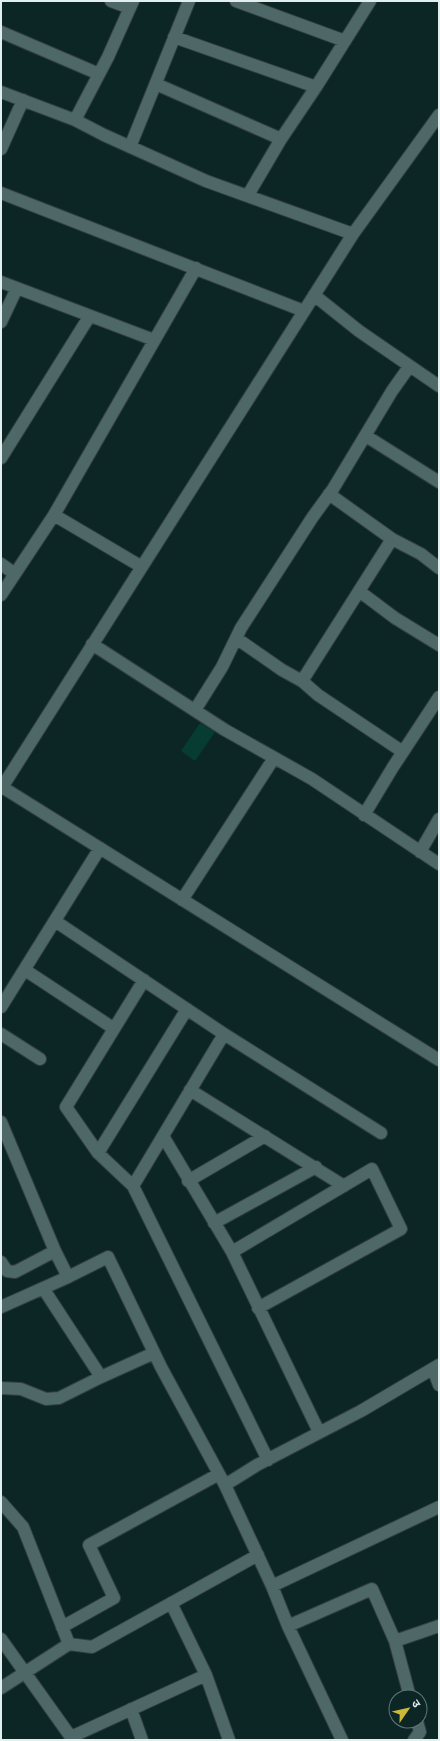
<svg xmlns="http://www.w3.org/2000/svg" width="440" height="1741" font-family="Overpass,'Noto Sans Devanagari',sans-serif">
<rect width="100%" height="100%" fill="#0c2525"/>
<path fill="#073c33" d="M200 723 215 732 195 761 181 751Z"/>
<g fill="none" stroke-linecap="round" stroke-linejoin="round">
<defs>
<path id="minor" d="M111 1 130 8
M236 1 345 41
M1 32 99 74
M174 37 316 87
M156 84 281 139
M1 92 75 120 104 135 206 181 353 234
M75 120 108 57 133 1
M130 147 189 1
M1 149 23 100
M1 193 304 311
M248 195 281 139 316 87 370 1
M1 282 154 340
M314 295 359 331 439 386
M1 322 17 288
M366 436 439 482
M1 458 89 317
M329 494 392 539 421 554 439 568
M54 515 142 567
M1 564 15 574
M359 591 395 618 439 645
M1 595 54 515 196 268
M236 638 282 670 302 681 318 695 403 752
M92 644 225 730 312 779 439 864
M302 681 392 539
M195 710 222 667 241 628 312 518 333 489 392 391 409 367
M2 787 439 1060
M1 789 353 234 439 115
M364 815 393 767 439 697
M420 852 439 819
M182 900 274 758
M55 921 224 1034 381 1133
M25 970 113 1028
M144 980 66 1107 98 1153 133 1186 268 1460
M1 1007 100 848
M1 1034 40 1059
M190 1090 344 1186
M1 1122 55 1251 68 1277 108 1257 161 1367 225 1485 272 1586 288 1626 342 1740
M163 1136 232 1252 319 1432
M98 1153 187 1009
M188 1181 265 1136
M133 1186 224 1034
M214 1223 316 1167
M232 1252 372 1169 401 1229 258 1308
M1 1262 7 1271 15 1272 55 1251
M43 1288 101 1377 154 1353
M1 1307 68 1277
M433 1369 439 1385
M1 1388 21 1389 46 1399 59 1398 101 1377
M225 1485 257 1465 361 1411 439 1365
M1 1502 23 1527 69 1644 1 1688
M272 1586 439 1507
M171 1603 206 1675
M288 1626 372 1589 395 1641 410 1697
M62 1627 114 1598 89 1545 219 1474
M1 1639 73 1740
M395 1641 439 1626
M69 1644 92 1647 258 1555
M131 1709 142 1740
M71 1737 206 1675 229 1740
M414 1740 420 1732 417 1721"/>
</defs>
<use href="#minor" stroke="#323f40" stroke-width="14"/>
<use href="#minor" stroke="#4e6767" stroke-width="12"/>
</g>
<rect width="440" height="1741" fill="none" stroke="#e1efef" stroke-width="4"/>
<g transform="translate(408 1709) rotate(56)"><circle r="19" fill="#0c2525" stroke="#617676"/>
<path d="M0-3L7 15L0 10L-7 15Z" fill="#ccb938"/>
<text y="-6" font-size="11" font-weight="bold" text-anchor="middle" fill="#e1efef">उ</text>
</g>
</svg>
